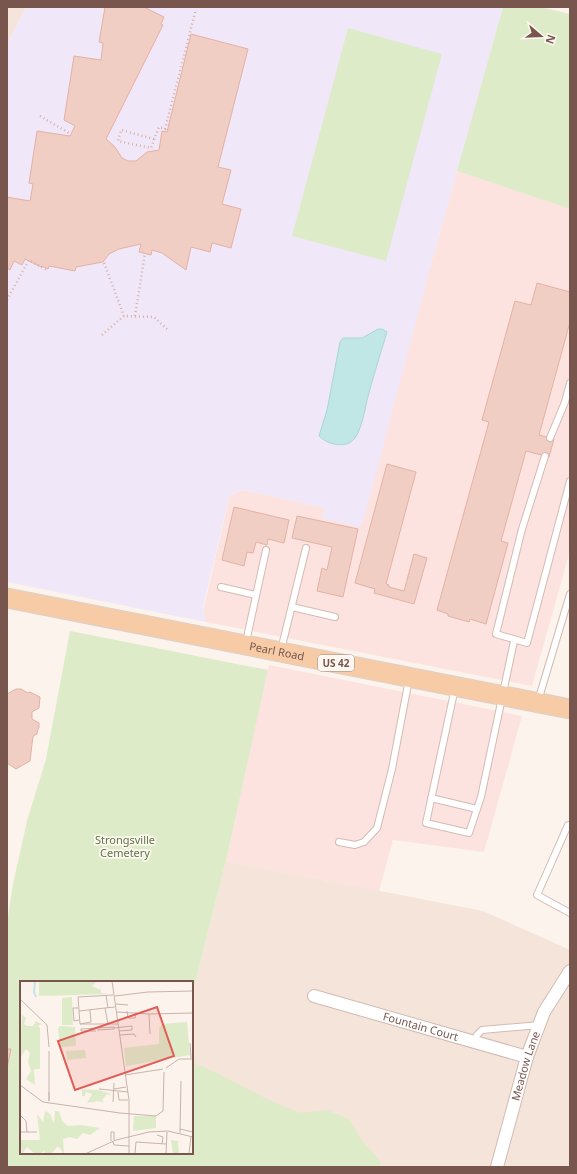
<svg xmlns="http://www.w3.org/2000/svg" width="577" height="1174" font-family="'Noto Sans',sans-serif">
<rect width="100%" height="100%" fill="#fcf3ec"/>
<path fill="#f4e4da" d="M7 7H26L7 44Z
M226 861 483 911 570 950V1167H380L381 1162 192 1133V995Z"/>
<path fill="#fce3e0" d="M457 171 570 209V551L532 686 206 622 203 612 229 498 233 494 242 490 248 491 325 508 322 519 430 268Z
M269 665 522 716 484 852 393 840 379 891 226 861Z"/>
<path fill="#f0e8f9" d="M26 7H503L430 268 363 522 359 527 322 519 324 508 248 491 242 490 233 494 229 498 203 607 206 622 7 582V44Z"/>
<path fill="#ddebc9" d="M503 7H540L570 14V209L457 171Z
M348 28 442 54 386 261 292 236Z
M70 631 268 670 226 861 192 995V982H21V1153H192V1062L215 1072 267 1099 300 1113 327 1110 349 1119 360 1138 381 1162 380 1167H7V923L13 884 27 821 46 759Z"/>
<path fill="#c0e6e5" stroke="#a6d8d7" d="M378 329H382L387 332C380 355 373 377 367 400 365 410 361 430 355 438 346 450 327 444 319 436L327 410 340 342 343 338H362Z"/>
<path fill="#f1cec4" stroke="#e4b1a4" d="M105 7H144L164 17 161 24 163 25 106 139 115 147 122 158 128 161H136L147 152 159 150 162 131 167 132 191 34 248 49 218 167 231 170 222 204 241 209 231 248 212 243 210 252 191 247 186 270 162 253 152 250 151 255 139 252 141 244 119 249 109 254 103 262 76 267 75 271 49 266 48 269 42 266 41 267 25 259 22 265 14 261 10 270 7 268V197L30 201 33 184 29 183 37 131 70 136 75 126 64 120 74 56 101 60 103 43 99 42Z
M537 283 570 292V322L539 435 554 439 549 457 526 451 501 541 508 543 486 624 470 619 469 622 448 616V614L437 610 489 422 482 420 515 301 531 305Z
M387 464 416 472 386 584 389 585V587L404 591 414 554 427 558 414 604 374 593 375 589 355 583Z
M234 507 289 520 284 543 268 539 267 545 256 542 253 553 247 552 244 566 222 560Z
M297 516 358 529 343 597 317 591 322 568 327 570 332 547 292 538Z
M16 689H21L28 693 30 692 40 697 39 708 32 712V719L39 723V728L38 729 37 734 33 736 30 761 16 769 7 763V694Z
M7 1049H11L7 1068Z"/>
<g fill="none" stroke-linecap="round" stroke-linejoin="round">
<defs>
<path id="service" d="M550 438 565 402 570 383
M545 456 522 529 496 634 527 643 570 481
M221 587 256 595
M292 607 335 617
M246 642 266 550
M281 650 306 548
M455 688 426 823 469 833 481 797 514 641
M538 701 570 594
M431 798 477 809
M570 825H568L537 895 570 913
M339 842 355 845 364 842 377 828 392 769 409 679
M474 1042 477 1035 482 1030 540 1025"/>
<g id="minor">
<path id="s1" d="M314 996 527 1057"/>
<path id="s2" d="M497 1167 527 1057 544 1012 570 971"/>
</g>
<g id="primary">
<path id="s3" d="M7 598 570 709"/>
</g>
</defs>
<use href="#service" stroke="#d2bbb3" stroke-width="8"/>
<use href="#minor" stroke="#d2bbb3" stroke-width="14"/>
<use href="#primary" stroke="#d9d0cd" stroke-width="21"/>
<path stroke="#d7b0a6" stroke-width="2.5" stroke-dasharray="1 3" stroke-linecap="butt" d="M40 116 69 133
M154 139 121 130 118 141 151 148 159 127 165 129 196 9
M104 263 124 316
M7 300 29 260 47 270
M135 316 145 253
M102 335 124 316 154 317 168 330"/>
<use href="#service" stroke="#fff" stroke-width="6"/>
<use href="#minor" stroke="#fff" stroke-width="12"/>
<use href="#primary" stroke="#f8cba7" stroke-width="19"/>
</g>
<g text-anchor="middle" stroke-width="3.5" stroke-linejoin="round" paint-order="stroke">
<rect fill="#fff8f2" stroke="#a0877f" stroke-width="1" x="318" y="655" width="36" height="16" rx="3"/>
<g font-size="10" font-weight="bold" fill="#78564e">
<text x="336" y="667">US 42</text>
</g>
<g font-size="11" fill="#78564e" stroke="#fff8f2">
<text dy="4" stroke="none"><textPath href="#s3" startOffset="275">Pearl Road</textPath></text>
<text dy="4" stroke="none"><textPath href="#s1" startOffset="111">Fountain Court</textPath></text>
<text dy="4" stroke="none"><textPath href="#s2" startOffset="105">Meadow Lane</textPath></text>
</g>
<g font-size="11" fill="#5c7743" stroke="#fff8f2">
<text x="125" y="844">Strongsville<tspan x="125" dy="13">Cemetery</tspan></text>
</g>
</g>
<g transform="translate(20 981)">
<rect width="173" height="173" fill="#fcf3ec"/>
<path d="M19 0H77L72 5 81 9V12L88 13 19 15ZM52 16 53 44H42V17ZM2 34 6 37 4 43 7 45H13L16 40 22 43 18 45 20 47V88H14L15 104 6 98 11 90 8 81 10 72 6 68 0 77ZM167 41 170 74 106 85 104 67 139 63V47L142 43ZM40 45 55 46 56 65 40 66 38 47ZM65 69 66 77 47 79 46 70ZM62 108 78 109 92 113 86 114 82 119 84 122 78 120 67 122 72 113 66 111 65 115H62ZM25 130 30 133 34 143 35 130H39L42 140 48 145 61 144 80 147 70 154 63 152 57 158 50 156 43 158 44 173 38 165 31 173 25 172 24 169 21 173H15L7 166 2 173 0 159H20L17 133 23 141ZM114 135H136V147L113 150ZM151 159 158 160 159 173H153Z" fill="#ddebc9"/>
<path fill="none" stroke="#c0e6e5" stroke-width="2" d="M15 0 14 11 16 16"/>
<path fill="none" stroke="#c7b4ad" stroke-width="1" d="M92 0 109 119V173M86 14 88 27M93 14 58 16 60 43H98M95 15 128 11 173 10M0 18 27 44 29 66M96 23 108 24M58 27H53L54 40 59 39M59 30 85 27M107 30 108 37H115L116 31M97 31 129 33 173 32M129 33 130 53M60 43 71 41 70 29M88 43 85 27 95 26M94 47 112 45V49L99 50M76 50H61V48L94 46V48L77 49M100 54 114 53 116 56M170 62 171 77M29 70V120V111M146 87 159 78H173M105 94 143 88M0 104 23 121 100 132 136 135 143 130 144 91M79 108 108 111M94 108 106 106M98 111 99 119H108M93 121 94 102M0 134 6 140 7 151M160 148 173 151M0 151H17M160 152 161 100M137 154 143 156 142 163M91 160V151H94V159M93 161 94 164 109 165M65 173 96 159 129 151 148 150 173 156M115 173 116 161 146 163M146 173 147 151M169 173 171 155"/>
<path fill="#e25b55" fill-opacity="0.15" stroke="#e25b55" stroke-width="2" d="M137 26 154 75 55 109 38 60Z"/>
<rect width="173" height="173" fill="none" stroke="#78564e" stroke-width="2"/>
</g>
<rect width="577" height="1174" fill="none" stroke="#78564e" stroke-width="16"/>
<g transform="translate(541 36) rotate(109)" stroke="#fff8f2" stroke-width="3" paint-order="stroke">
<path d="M0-3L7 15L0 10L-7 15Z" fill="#78564e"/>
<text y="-6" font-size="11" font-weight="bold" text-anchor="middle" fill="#78564e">N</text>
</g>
</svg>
